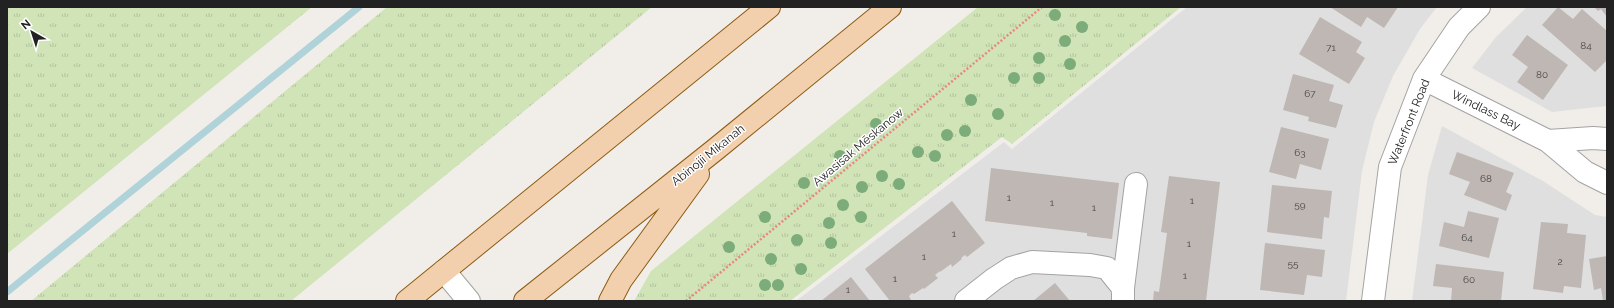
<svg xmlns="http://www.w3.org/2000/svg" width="1614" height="308" font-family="Raleway,sans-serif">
<defs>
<pattern id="grass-tufts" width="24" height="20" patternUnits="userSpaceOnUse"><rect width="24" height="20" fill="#d0e4b7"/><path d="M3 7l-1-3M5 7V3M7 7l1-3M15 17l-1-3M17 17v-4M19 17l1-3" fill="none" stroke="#b2c39d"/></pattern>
</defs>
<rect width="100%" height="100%" fill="#f1eeea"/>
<path fill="#e0dfdf" d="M1187 7H1437L1420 29 1393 76 1374 122 1362 171 1346 301H796L1004 142 1012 149Z
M1527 7H1607V106L1552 112 1472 68 1496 37Z
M1442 126 1543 181 1595 215 1607 217V301H1412L1428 175Z"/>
<path fill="url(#grass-tufts)" d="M7 7H312L7 254Z
M387 7H652L291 301H31Z
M978 7H1181L1012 144 1002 137 790 301H634L651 271Z"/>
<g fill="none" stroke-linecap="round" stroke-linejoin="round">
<path stroke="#b0d2d9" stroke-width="7" d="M7 292 359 7"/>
</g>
<path fill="#beb7b3" d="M1330 7H1398L1384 28 1367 17 1361 27Z
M1558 7 1573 19 1582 9 1607 31V60L1595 72 1542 25Z
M1594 7H1607V17L1601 9 1598 11Z
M1320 17 1362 42 1356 52 1365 58 1349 84 1299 54Z
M1527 35 1568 65 1543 100 1517 82 1528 67 1512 55Z
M1293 74 1334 85 1329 101 1343 105 1336 128 1308 121 1309 117 1283 110Z
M1281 127 1329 139 1321 170 1300 164 1296 179 1269 172Z
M1457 152 1514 173 1506 192 1512 195 1506 211 1464 195 1470 182 1449 174Z
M991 168 1119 183 1112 239 1087 236V233L985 221Z
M1169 176 1220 182 1206 301H1153L1154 291 1159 292 1167 233 1161 232Z
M1272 185 1332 191 1329 218 1324 217 1322 239 1267 232Z
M952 201 985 243 967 257 965 255 961 258 962 259 952 267 951 264 940 272V271L935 275 938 278 924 289 923 288 914 294 912 293 909 296 911 300 909 301H890L865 269Z
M1468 211 1499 218 1489 258 1439 246 1444 222 1464 227Z
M1541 222 1568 224 1567 233 1586 235 1581 288 1564 286 1563 293 1533 289Z
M1265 243 1325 250 1322 277 1307 275 1304 295 1260 290Z
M1607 256V301H1603L1601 288 1594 290 1589 259Z
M1436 264 1504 272 1501 301H1451L1452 288 1433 286Z
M851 277 870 301H821Z
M1055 283 1070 301H1033Z"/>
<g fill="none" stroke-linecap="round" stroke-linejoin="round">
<defs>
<path id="minor" d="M1424 79 1548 141 1585 172 1607 183
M1548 141 1593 138 1607 139
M444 271 469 301
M1123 288 1136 184
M966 301 994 279 1011 268 1032 262 1090 265 1107 268 1123 288V301
M1373 301 1390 167 1424 79 1459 27 1479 7"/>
<path id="major" d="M407 301 769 7
M525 301 716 149 890 7
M610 301 621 280 698 174"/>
</defs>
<use href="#minor" stroke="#a3a3a3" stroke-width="24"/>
<use href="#major" stroke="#8d5c13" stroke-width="24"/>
<path stroke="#ea8682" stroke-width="2.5" stroke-dasharray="2 2" stroke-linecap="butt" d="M686 301 1042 7"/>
<use href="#minor" stroke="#fff" stroke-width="22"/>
<use href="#major" stroke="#f2d0ae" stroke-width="22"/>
</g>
<g fill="#7bac79">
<circle cx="1055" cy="15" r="6"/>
<circle cx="1082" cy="27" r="6"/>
<circle cx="1065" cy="41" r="6"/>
<circle cx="1039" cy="58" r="6"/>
<circle cx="1070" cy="64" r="6"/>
<circle cx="1014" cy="78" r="6"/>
<circle cx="1039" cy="78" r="6"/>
<circle cx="971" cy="100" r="6"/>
<circle cx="998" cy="114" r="6"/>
<circle cx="876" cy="124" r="6"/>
<circle cx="965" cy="131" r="6"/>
<circle cx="947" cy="135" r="6"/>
<circle cx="918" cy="152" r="6"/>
<circle cx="840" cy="156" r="6"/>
<circle cx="935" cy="156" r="6"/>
<circle cx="882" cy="176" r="6"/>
<circle cx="804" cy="183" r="6"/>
<circle cx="899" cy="184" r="6"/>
<circle cx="862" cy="187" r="6"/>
<circle cx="843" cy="205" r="6"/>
<circle cx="765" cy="217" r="6"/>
<circle cx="861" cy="217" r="6"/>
<circle cx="829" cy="223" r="6"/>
<circle cx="797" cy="240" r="6"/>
<circle cx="831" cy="243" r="6"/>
<circle cx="729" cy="247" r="6"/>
<circle cx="771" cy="259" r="6"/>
<circle cx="801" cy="269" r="6"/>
<circle cx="765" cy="285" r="6"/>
<circle cx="778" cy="285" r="6"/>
</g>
<g text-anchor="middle" stroke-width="3" stroke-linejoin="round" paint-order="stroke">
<g font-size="10" fill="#494746">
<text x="1586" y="49">84</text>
<text x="1331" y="51">71</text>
<text x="1542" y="78">80</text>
<text x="1310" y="97">67</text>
<text x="1300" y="156">63</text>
<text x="1486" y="182">68</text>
<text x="1009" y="201">1</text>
<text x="1192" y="204">1</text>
<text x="1052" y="206">1</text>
<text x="1300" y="208">59</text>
<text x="1094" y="211">1</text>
<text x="954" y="237">1</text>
<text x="1467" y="241">64</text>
<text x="1189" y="247">1</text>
<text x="924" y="260">1</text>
<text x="1560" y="265">2</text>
<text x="1293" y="267">55</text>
<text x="1185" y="279">1</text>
<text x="895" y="282">1</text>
<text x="1469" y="283">60</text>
<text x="848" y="293">1</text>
</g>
<g font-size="12" fill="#222" stroke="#fff">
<text transform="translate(1486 110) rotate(26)" y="4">Windlass Bay</text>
<text transform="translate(1409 122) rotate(-68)" y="4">Waterfront Road</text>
<text transform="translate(858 147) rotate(-40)" y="4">Awasisak Mēskanow</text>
<text transform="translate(708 155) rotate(-39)" y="4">Abinojii Mikanah</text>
</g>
</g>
<rect width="1614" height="308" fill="none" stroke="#222222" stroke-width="16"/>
<g transform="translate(32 32) rotate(321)" stroke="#ffffff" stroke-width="3" paint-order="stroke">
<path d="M0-3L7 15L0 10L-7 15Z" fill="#222222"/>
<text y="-6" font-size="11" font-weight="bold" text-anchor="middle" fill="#222222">N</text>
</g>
</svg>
